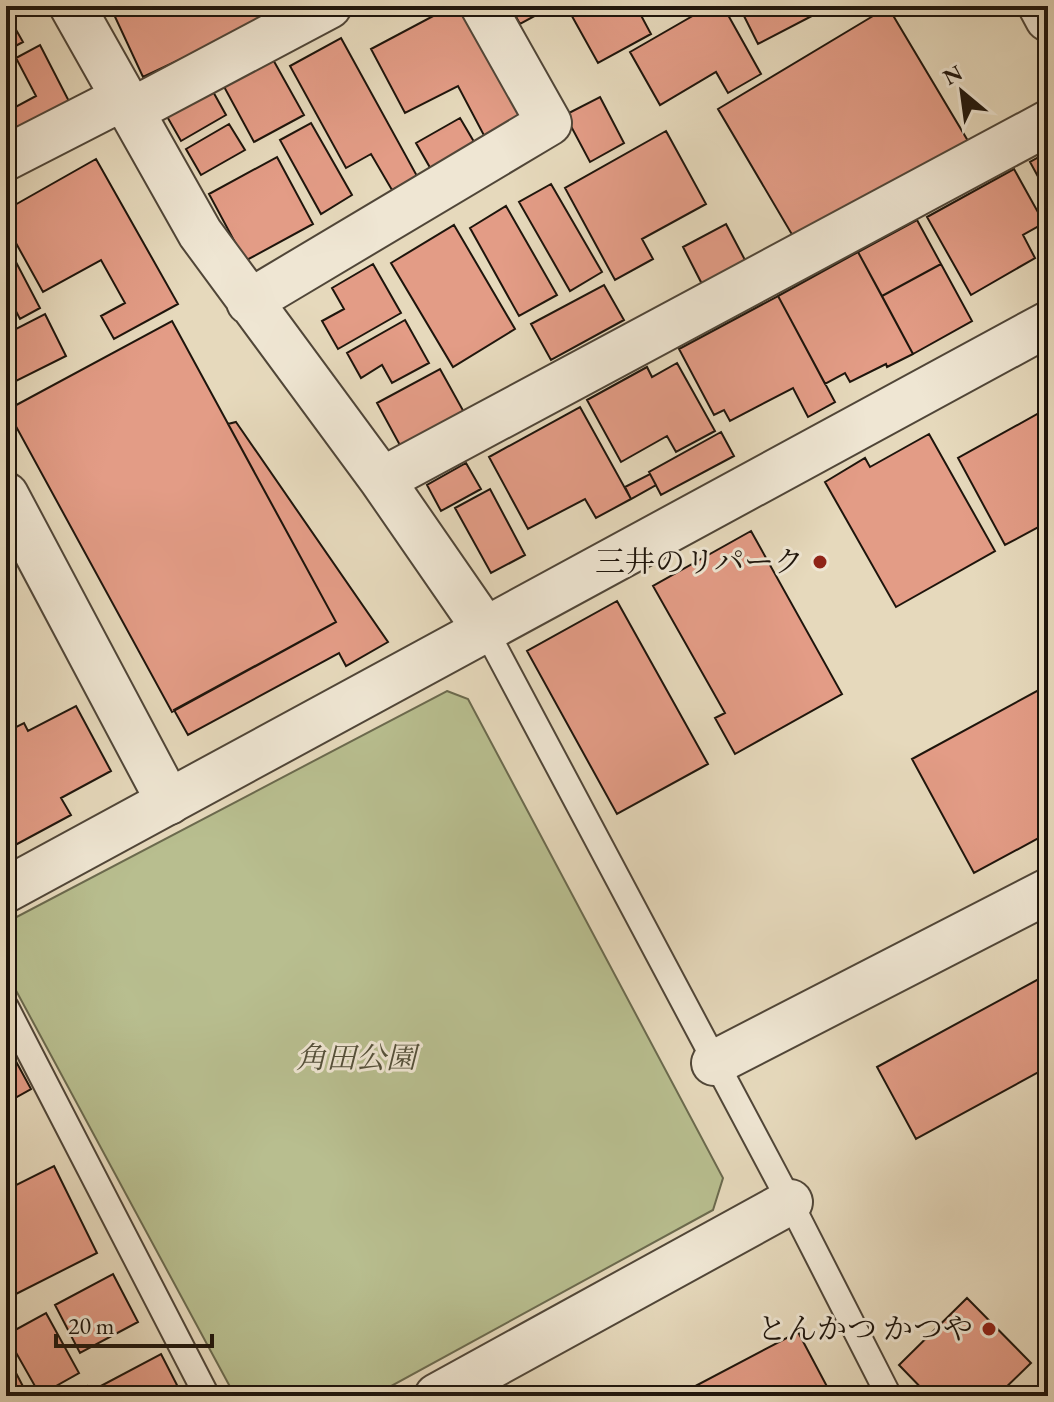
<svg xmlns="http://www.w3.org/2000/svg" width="1054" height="1402" font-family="'EB Garamond','Noto Serif JP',serif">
<rect width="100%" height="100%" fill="#e6d9bc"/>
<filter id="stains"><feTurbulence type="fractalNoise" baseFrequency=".0025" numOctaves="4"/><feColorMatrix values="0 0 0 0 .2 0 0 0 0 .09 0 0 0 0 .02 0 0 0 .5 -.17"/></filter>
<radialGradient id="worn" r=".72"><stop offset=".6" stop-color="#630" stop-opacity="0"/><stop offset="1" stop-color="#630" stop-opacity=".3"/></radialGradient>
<path fill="#b8be8f" stroke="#6b6a4e" stroke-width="2" d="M447 691 468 699 723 1178 713 1210 373 1396H235L6 972V925L7 922Z"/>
<path fill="#e39c86" stroke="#1e150c" stroke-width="2" d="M110 6H259L266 19 143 77Z
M452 6H471L532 120 488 143 458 86 405 113 371 49Z
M510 6H553L520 24Z
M572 6H636L651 34 598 63 568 9Z
M710 6H723L761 74 728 93 716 72 660 105 630 52Z
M739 6H831L758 44Z
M888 7 968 141 797 243 718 109Z
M6 12 23 42 6 51Z
M341 38 417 176 392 190 371 154 346 168 290 66Z
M40 45 74 111 6 148V112L36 96 16 58Z
M6 56 15 72 6 77Z
M271 56 304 115 254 142 222 83Z
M211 88 226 115 181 141 165 113Z
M600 97 624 143 590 162 565 115Z
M460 118 480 152 436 178 416 143Z
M311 123 352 195 321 214 280 140Z
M229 124 245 150 201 175 186 149Z
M666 131 706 204 642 239 653 259 615 280 565 188Z
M1048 152V195L1030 162Z
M277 157 313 224 245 261 209 194Z
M96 159 178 304 114 339 101 316 125 303 101 260 43 292 6 225V210Z
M1014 169 1044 223 1023 235 1035 258 971 295 927 217Z
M551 184 602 272 570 291 519 202Z
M506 206 557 295 519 316 470 228Z
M917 220 941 264 882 296 858 252Z
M726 224 745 260 702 284 683 247Z
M454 225 515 329 453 367 391 263Z
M6 243 40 308 20 319 6 292Z
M858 252 913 354 887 367 886 364 850 382 845 373 825 384 778 296Z
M373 264 401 313 338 349 322 321 344 309 332 288Z
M941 264 972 321 913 354 882 296Z
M604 285 624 320 551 360 531 324Z
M778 296 835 402 808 417 793 388 730 421 724 410 714 415 679 349Z
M45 314 66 356 6 386V334Z
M405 320 429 363 392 383 382 365 361 378 347 353Z
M172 321 336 622 172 712 7 410Z
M677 363 715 431 676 452 667 436 621 462 587 400 647 367 652 377Z
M440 369 465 414 402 449 377 403Z
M580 407 631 499 596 518 585 499 528 529 489 457Z
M1048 408V522L1005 545 958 458Z
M236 422 388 642 346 666 339 653 188 735 174 710 336 622 228 424Z
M721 432 734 456 661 495 649 472Z
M929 434 995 551 896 607 825 482 865 458 870 467Z
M466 463 481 489 441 511 427 485Z
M650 474 656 485 631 499 625 487Z
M490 489 525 555 491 573 455 508Z
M751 531 842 694 735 754 715 718 725 713 653 586Z
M617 601 708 764 617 814 527 651Z
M1048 685V833L974 873 912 759Z
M76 706 111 771 61 798 71 815 6 850V732L24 723 28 731Z
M1048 942V959L1041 946Z
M1048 974V1067L916 1139 877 1067Z
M6 1043 31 1089 6 1103Z
M54 1166 97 1253 6 1299V1190Z
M113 1274 138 1322 80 1353 55 1305Z
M967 1298 1031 1363 997 1396H929L899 1365Z
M46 1313 79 1373 40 1395 6 1335Z
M798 1332 831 1394 686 1396 684 1392Z
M161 1354 177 1385 158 1396H101L97 1388Z
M16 1373 28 1396H6V1378Z
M87 1386 92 1396H67Z"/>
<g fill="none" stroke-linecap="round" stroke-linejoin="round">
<defs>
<path id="service" d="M485 629 790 1202 889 1396
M6 1007 207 1396"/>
<path id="minor" d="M72 6 200 233 382 480 485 629
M1041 6 1048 19
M131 111 329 6
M6 158 123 98
M249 302 549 123 483 6
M382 480 1048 123
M6 495 169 802
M714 1063 1048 891
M437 1396 790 1202"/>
<path id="tertiary" d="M6 890 1048 324"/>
</defs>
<use href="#service" stroke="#504638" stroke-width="28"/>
<use href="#minor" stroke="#504638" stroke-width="48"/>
<use href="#tertiary" stroke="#504638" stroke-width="48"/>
<use href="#service" stroke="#efe6d3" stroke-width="24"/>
<use href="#minor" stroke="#efe6d3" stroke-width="44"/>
<use href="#tertiary" stroke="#efe6d3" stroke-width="44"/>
</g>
<g fill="#8f2418" stroke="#efe6d3" stroke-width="3">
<circle cx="820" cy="562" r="8"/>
<circle cx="989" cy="1329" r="8"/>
</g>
<g text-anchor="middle" stroke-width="6" stroke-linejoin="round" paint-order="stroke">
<g font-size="30" fill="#1e150c" stroke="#efe6d3" text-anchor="end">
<text x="804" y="572">三井のリパーク</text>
<text x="973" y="1339">とんかつ かつや</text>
</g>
<g font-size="30" font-style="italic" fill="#54503a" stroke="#efe6d3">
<text x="356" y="1068">角田公園</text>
</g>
</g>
<rect width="1054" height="1402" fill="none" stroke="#e6d9bc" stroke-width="32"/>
<rect x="8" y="8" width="1038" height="1386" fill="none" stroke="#1e150c" stroke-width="4"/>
<rect x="16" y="16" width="1022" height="1370" fill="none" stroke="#1e150c" stroke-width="2"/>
<g transform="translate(962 92) rotate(331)" stroke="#efe6d3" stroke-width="6" paint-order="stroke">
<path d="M0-6L14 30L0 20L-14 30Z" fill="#1e150c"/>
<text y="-12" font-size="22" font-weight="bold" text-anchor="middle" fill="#1e150c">N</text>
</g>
<path d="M56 1334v12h156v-12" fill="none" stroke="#1e150c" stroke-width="4"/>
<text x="68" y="1334" font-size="24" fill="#1e150c" stroke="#efe6d3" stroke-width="6" paint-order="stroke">20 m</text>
<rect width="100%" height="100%" filter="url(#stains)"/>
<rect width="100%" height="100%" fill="url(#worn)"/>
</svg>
